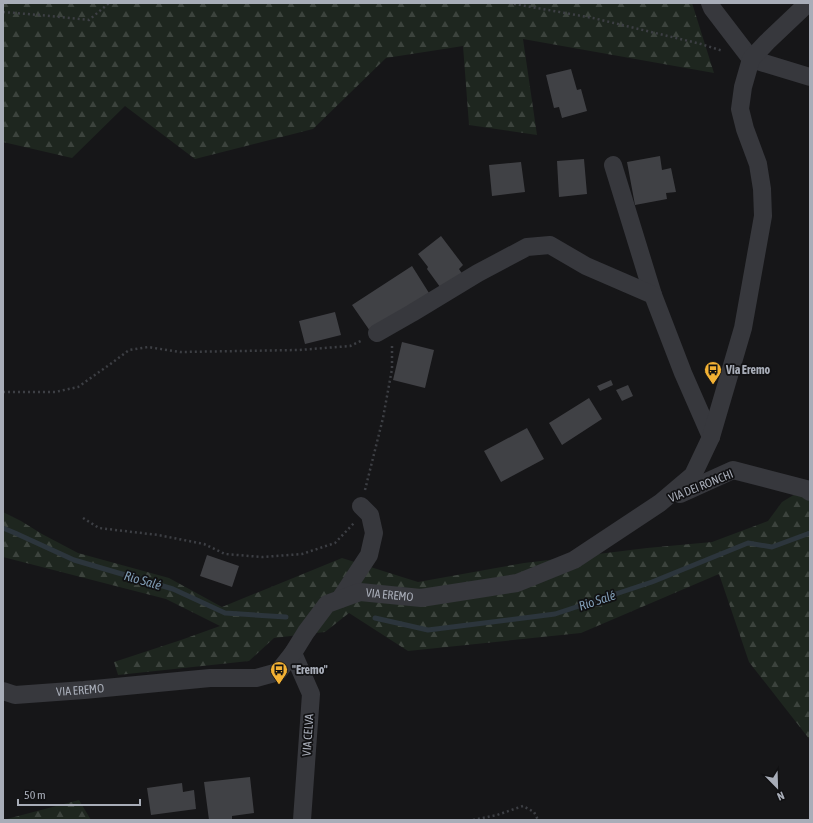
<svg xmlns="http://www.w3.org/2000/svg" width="813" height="823" font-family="'Asap Condensed',sans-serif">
<defs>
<pattern id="forest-firs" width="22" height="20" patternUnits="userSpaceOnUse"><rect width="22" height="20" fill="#1e261f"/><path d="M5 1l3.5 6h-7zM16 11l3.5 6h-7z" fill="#3c433d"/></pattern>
</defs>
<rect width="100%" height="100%" fill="#161618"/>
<path fill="url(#forest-firs)" d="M3 3H692L714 73 523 39 537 135 469 125 463 46 386 58 313 129 195 159 125 106 72 158 3 142Z
M810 485V740L749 662 719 574 581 633 408 651 349 613 325 632 274 638 249 661 118 675 114 662 181 640 220 626 166 599 3 557V512L21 521 42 534 78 553 169 578 222 607 342 558 418 582 524 563 647 548 712 542 768 521 782 502Z
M79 800 91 820H3Z"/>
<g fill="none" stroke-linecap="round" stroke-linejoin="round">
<path stroke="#2c353c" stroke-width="5" d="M3 528 15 533 74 560 173 589 225 613 286 617
M375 618 428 630 555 614 652 582 748 543 772 547 810 533"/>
</g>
<path fill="#404145" d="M571 69 577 90 581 89 587 111 562 118 559 107 554 108 546 75Z
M660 156 662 170 671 168 676 192 666 193 667 199 635 205 627 162Z
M584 159 587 194 559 197 557 161Z
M521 162 525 192 492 196 489 165Z
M441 236 463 265 459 269 463 275 443 291 427 269 428 267 418 254Z
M412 266 429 293 370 331 352 305Z
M335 312 341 335 305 344 299 321Z
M402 342 434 350 425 388 393 380Z
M611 380 613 385 600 391 597 386Z
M628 385 633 396 622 401 616 390Z
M589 398 602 419 562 445 549 423Z
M527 428 544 459 501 482 484 451Z
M207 555 239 566 232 587 200 576Z
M250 777 254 813 232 816V820H209L204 782Z
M182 783 183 792 194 790 196 809 151 815 147 788Z"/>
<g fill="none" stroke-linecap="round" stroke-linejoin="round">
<path stroke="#3d3f44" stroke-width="2.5" stroke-dasharray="2 3" stroke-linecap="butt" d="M509 3 593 18 701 44 723 51
M3 12 51 16 89 20 109 3
M3 392H55L78 387 109 365 129 350 148 347 180 352 299 350 350 346 363 340
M365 490 383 418 392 369V346L390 345
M83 518 99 528 158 535 204 544 225 554 262 557 302 554 335 543 354 523
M473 820 497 815 523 806 534 812 538 820"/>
<g stroke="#37383d" stroke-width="18">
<path d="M710 3 712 8 751 59 810 77"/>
<path d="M613 165 653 295"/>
<path d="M377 333 412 313 478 273 527 247 550 245 586 266 653 295 683 373 711 437"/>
<path d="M680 494 733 470 806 489 810 492"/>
<path d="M340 599 369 555 374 533 370 515 361 506"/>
<path d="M293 653 311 694 302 820"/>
<path id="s1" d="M3 691 15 695 84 690 210 678H256L278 672 293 653 306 632 327 604 360 592 421 598 517 583 574 560 660 503 693 475 711 437 743 328 763 216 762 189 758 164 745 129 740 109 743 87 751 59 767 42 808 3"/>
</g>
</g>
<defs>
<symbol id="bus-pin" viewBox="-11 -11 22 30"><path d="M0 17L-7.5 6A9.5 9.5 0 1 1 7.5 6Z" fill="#f2b134" stroke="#111113"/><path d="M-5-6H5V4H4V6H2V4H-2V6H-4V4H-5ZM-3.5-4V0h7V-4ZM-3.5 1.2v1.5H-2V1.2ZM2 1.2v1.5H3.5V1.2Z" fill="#111"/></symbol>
</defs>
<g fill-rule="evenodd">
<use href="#bus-pin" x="703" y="360" width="20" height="27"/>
<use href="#bus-pin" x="269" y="660" width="20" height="27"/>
</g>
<g text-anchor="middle" stroke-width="3.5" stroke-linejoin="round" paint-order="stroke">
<g font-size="12" font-weight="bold" fill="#a8adb8" stroke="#111113" text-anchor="start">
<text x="726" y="374">Via Eremo</text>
<text x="292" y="674">"Eremo"</text>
</g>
<g font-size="12" fill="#a8adb8" stroke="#111113">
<text transform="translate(701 486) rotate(-22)" y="4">VIA DEI RONCHI</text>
<text dy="4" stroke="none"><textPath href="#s1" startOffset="426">VIA EREMO</textPath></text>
<text dy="4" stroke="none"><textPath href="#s1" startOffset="78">VIA EREMO</textPath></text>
<text transform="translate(308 735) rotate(-86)" y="4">VIA CELVA</text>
</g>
<g font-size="13" font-style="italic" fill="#7f9bb3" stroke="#111113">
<text transform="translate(143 580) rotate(16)" y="5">Rio Salé</text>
<text transform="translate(597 600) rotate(-18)" y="5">Rio Salé</text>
</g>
</g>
<rect width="813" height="823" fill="none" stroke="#a8adb8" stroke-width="8"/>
<g transform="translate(777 787) rotate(157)" stroke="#111113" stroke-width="3" paint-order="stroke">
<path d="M0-3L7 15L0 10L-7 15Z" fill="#a8adb8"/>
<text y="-6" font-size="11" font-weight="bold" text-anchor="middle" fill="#a8adb8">N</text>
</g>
<path d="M18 799v6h122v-6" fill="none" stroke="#a8adb8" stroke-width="2"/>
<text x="24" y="799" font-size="12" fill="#a8adb8" stroke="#111113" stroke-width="3" paint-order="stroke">50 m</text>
</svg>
